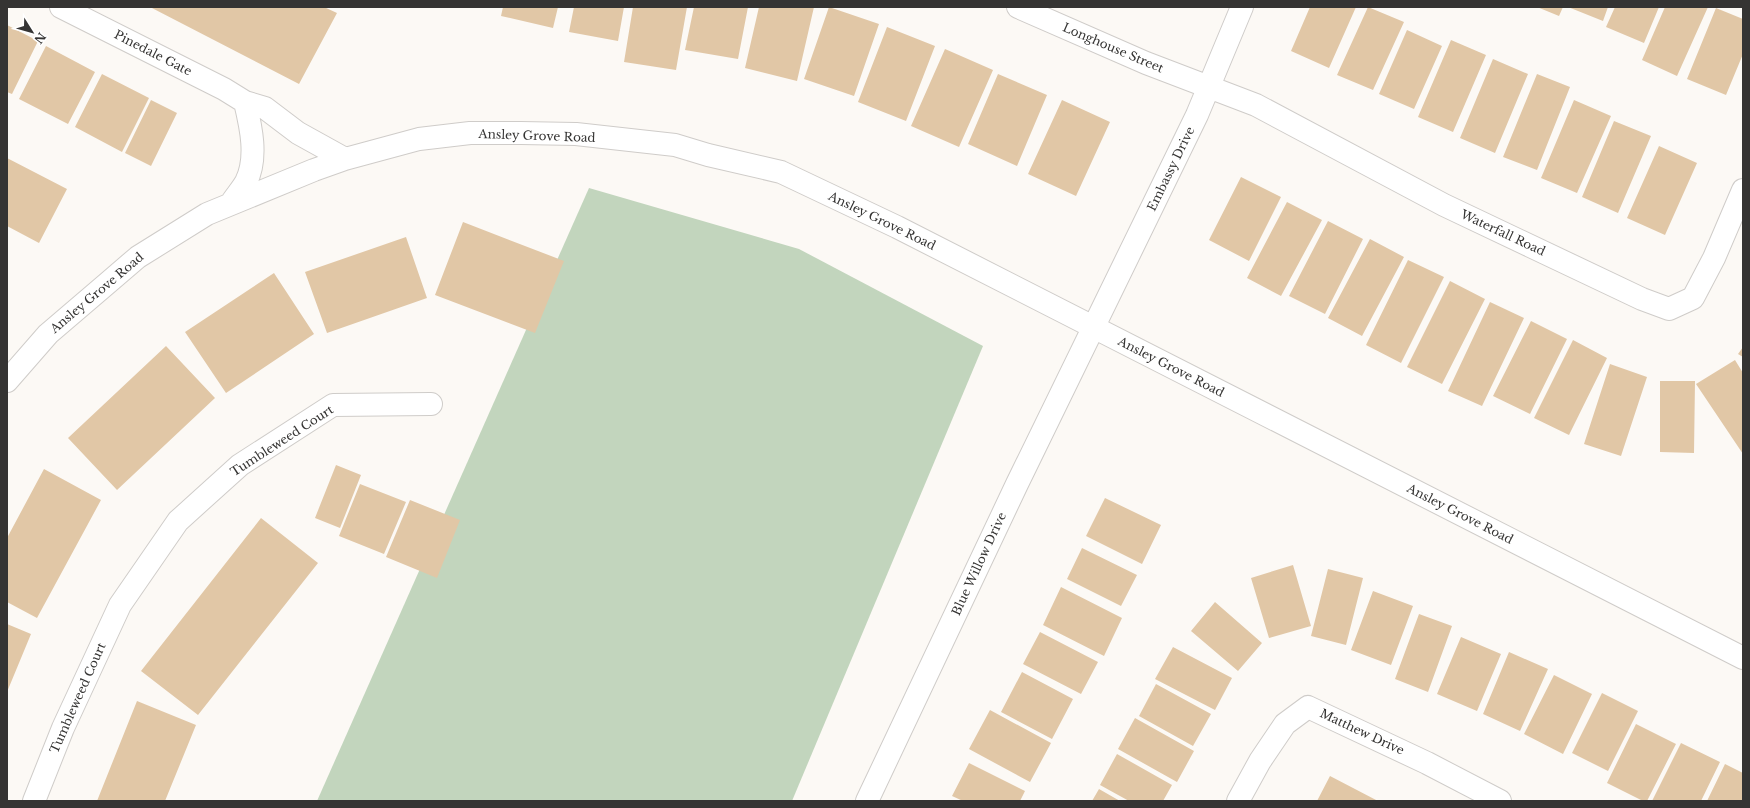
<svg xmlns="http://www.w3.org/2000/svg" width="1750" height="808" font-family="'Libre Baskerville',serif">
<rect width="100%" height="100%" fill="#fcf9f5"/>
<path fill="#c2d5bd" d="M589 188 799 249 983 346 792 801H317Z"/>
<path fill="#e1c7a6" d="M150 7H324L337 13 299 84Z
M503 7H558L553 28 501 16Z
M574 7H624L618 41 569 32Z
M633 7H687L676 70 624 62Z
M694 7H748L738 59 685 50Z
M759 7H814L797 81 745 68Z
M829 7 879 24 854 96 804 79Z
M1310 7H1356L1329 68 1291 51Z
M1368 7 1404 22 1373 90 1337 75Z
M1537 7H1563L1559 16Z
M1568 7H1608L1603 21Z
M1615 7H1659L1644 43 1606 27Z
M1665 7H1708L1677 76 1642 60Z
M1716 8 1743 19V54L1726 95 1687 79Z
M7 25 38 41 12 94 7 92Z
M887 27 935 46 906 121 858 102Z
M1407 30 1442 46 1414 109 1379 94Z
M1451 40 1486 55 1453 132 1418 117Z
M46 46 95 72 68 124 19 99Z
M945 49 993 70 959 147 911 126Z
M1493 59 1528 74 1495 153 1460 138Z
M102 74 149 98 122 152 75 127Z
M998 74 1047 95 1017 166 968 144Z
M1537 74 1570 87 1537 170 1503 157Z
M151 100 177 113 151 166 125 153Z
M1062 100 1110 122 1076 196 1028 174Z
M1574 100 1611 116 1577 193 1541 178Z
M1614 121 1651 136 1618 213 1582 197Z
M1659 146 1697 163 1665 235 1627 218Z
M7 158 67 189 39 243 7 226Z
M1241 177 1281 197 1249 261 1209 240Z
M1287 202 1322 220 1281 296 1247 278Z
M1328 221 1363 239 1325 314 1289 296Z
M463 222 564 261 535 333 435 295Z
M406 237 427 298 327 333 305 272Z
M1370 239 1404 257 1362 336 1328 318Z
M1408 260 1444 277 1401 363 1366 345Z
M274 273 314 334 226 393 185 332Z
M1450 281 1485 299 1442 384 1407 367Z
M1490 302 1524 318 1482 406 1448 391Z
M1531 321 1567 339 1530 414 1493 396Z
M1573 340 1607 358 1569 435 1534 418Z
M166 346 215 398 117 490 68 438Z
M1743 347V357L1738 354Z
M1735 360 1743 373V454L1696 384Z
M1610 364 1647 377 1621 456 1584 444Z
M1660 381H1695L1694 453 1660 452Z
M336 465 361 475 340 528 315 518Z
M44 469 101 500 37 618 7 602V538Z
M360 484 406 502 384 554 339 536Z
M1105 498 1161 525 1142 564 1086 536Z
M410 500 460 520 437 578 386 557Z
M261 518 318 563 198 715 141 671Z
M1082 548 1137 575 1121 606 1067 579Z
M1293 565 1311 626 1269 638 1251 578Z
M1328 569 1363 578 1346 645 1311 636Z
M1061 587 1122 618 1104 656 1043 625Z
M1373 591 1413 606 1391 665 1351 650Z
M1215 602 1262 643 1238 671 1191 631Z
M1419 614 1452 626 1428 692 1395 679Z
M7 624 31 634 7 692Z
M1040 632 1098 662 1081 694 1023 664Z
M1461 637 1501 654 1477 711 1437 694Z
M1173 647 1232 678 1215 710 1155 679Z
M1509 652 1548 669 1520 731 1483 714Z
M1022 672 1073 699 1052 739 1001 712Z
M1554 675 1592 694 1563 754 1524 734Z
M1156 684 1211 714 1193 746 1139 716Z
M1602 693 1638 711 1608 771 1572 753Z
M137 701 196 725 165 801H97Z
M990 710 1051 743 1030 782 969 749Z
M1135 718 1194 751 1177 782 1118 749Z
M1636 724 1676 744 1647 801H1643L1607 783Z
M1681 743 1720 762 1701 801H1652Z
M1117 754 1172 785 1163 801H1129L1100 785Z
M969 763 1025 791 1020 801H963L952 796Z
M1725 764 1743 773V801H1707Z
M1330 776 1378 801H1317Z
M1099 789 1120 801H1092Z"/>
<g fill="none" stroke-linecap="round" stroke-linejoin="round">
<defs>
<path id="minor" d="M61 7 224 89 245 102 265 108 298 133 345 159
M1018 7 1146 63 1256 105 1444 205 1642 299 1669 309 1693 298 1714 258 1743 190
M232 202C236 196 242 189 246 182 258 158 251 127 245 102
M7 381 48 334 110 281 138 257 207 214 314 170 345 159 419 139 470 133H521L576 134 675 145 708 155 781 172 897 227 1743 658
M34 801 63 728 120 605 178 521 240 465 333 405 431 404
M867 801 1017 484 1197 115 1242 7
M1238 801 1260 761 1285 724 1308 707 1427 763 1500 801"/>
</defs>
<use href="#minor" stroke="#cfccc9" stroke-width="24"/>
<use href="#minor" stroke="#fff" stroke-width="22"/>
</g>
<g text-anchor="middle" stroke-width="3" stroke-linejoin="round" paint-order="stroke">
<g font-size="12" fill="#353433" stroke="#fff">
<text transform="translate(1113 48) rotate(23)" y="4">Longhouse Street</text>
<text transform="translate(153 53) rotate(27)" y="4">Pinedale Gate</text>
<text transform="translate(537 136) rotate(2)" y="4">Ansley Grove Road</text>
<text transform="translate(1171 169) rotate(-64)" y="4">Embassy Drive</text>
<text transform="translate(882 221) rotate(26)" y="4">Ansley Grove Road</text>
<text transform="translate(1503 233) rotate(25)" y="4">Waterfall Road</text>
<text transform="translate(97 293) rotate(-40)" y="4">Ansley Grove Road</text>
<text transform="translate(1171 367) rotate(27)" y="4">Ansley Grove Road</text>
<text transform="translate(282 441) rotate(-33)" y="4">Tumbleweed Court</text>
<text transform="translate(1460 514) rotate(27)" y="4">Ansley Grove Road</text>
<text transform="translate(979 564) rotate(-65)" y="4">Blue Willow Drive</text>
<text transform="translate(78 698) rotate(-66)" y="4">Tumbleweed Court</text>
<text transform="translate(1362 732) rotate(25)" y="4">Matthew Drive</text>
</g>
</g>
<rect width="1750" height="808" fill="none" stroke="#353433" stroke-width="16"/>
<g transform="translate(32 32) rotate(127)" stroke="#ffffff" stroke-width="3" paint-order="stroke">
<path d="M0-3L7 15L0 10L-7 15Z" fill="#353433"/>
<text y="-6" font-size="11" font-weight="bold" text-anchor="middle" fill="#353433">N</text>
</g>
</svg>
